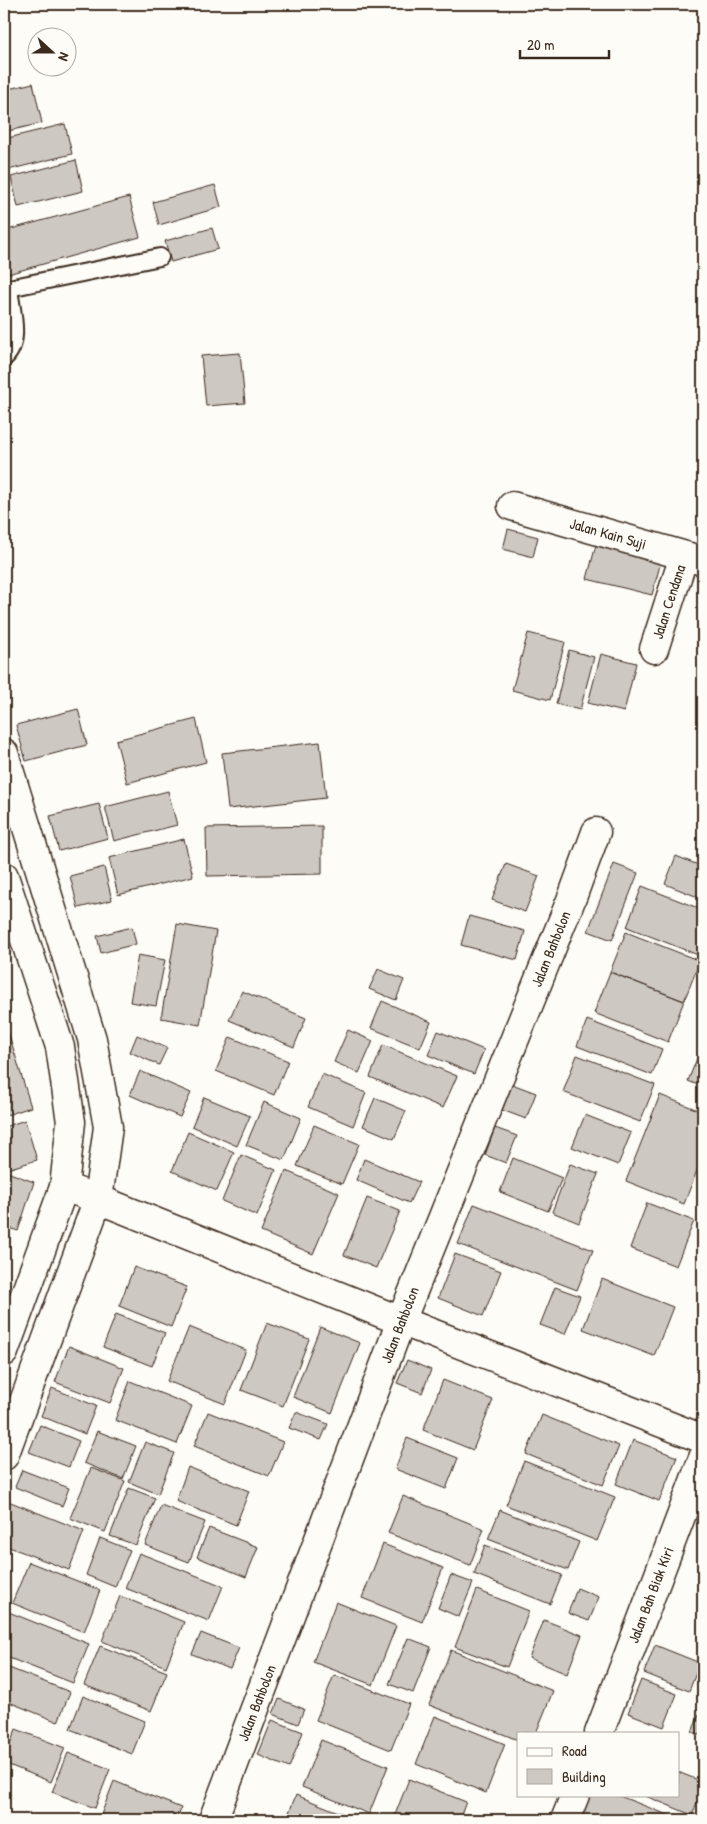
<svg xmlns="http://www.w3.org/2000/svg" width="707" height="1824" font-family="'Patrick Hand',sans-serif">
<rect width="100%" height="100%" fill="#fdfcf7"/>
<filter id="ink" filterUnits="userSpaceOnUse"><feTurbulence type="fractalNoise" baseFrequency=".02" numOctaves="2"/><feDisplacementMap in="SourceGraphic" scale="10" xChannelSelector="R" yChannelSelector="G"/><feConvolveMatrix kernelMatrix="1 2 1 2 8 2 1 2 1" color-interpolation-filters="sRGB"/></filter>
<g filter="url(#ink)">
<path fill="#cdc8c2" stroke="#3b2a1e" d="M33 83 42 123 4 132V90Z
M65 124 72 154 4 171V139Z
M76 160 83 191 18 207 11 177Z
M215 185 221 207 159 225 153 202Z
M129 197 140 237 4 275V231Z
M212 228 218 249 171 262 165 241Z
M240 353 245 403 206 406 201 356Z
M703 528V554L697 553Z
M508 529 538 537 533 557 503 549Z
M598 537 663 554 652 595 587 579Z
M528 633 565 642 550 700 512 690Z
M569 650 594 657 580 710 556 704Z
M601 654 636 663 624 712 588 703Z
M78 709 87 745 26 761 16 725Z
M196 719 206 762 127 783 116 740Z
M320 742 326 798 228 809 222 753Z
M168 791 177 825 114 841 105 807Z
M99 804 108 838 59 851 50 816Z
M322 826V874L207 876 206 828Z
M184 839 193 876 118 895 109 858Z
M676 856 703 867V899L665 884Z
M506 864 539 876 525 912 492 900Z
M614 864 638 873 612 940 588 931Z
M104 867 112 900 78 908 70 876Z
M642 886 703 910V957L627 927Z
M469 916 525 931 517 960 461 945Z
M177 924 216 931 200 1025 161 1018Z
M132 927 136 944 101 953 97 936Z
M626 932 700 961 684 1001 610 972Z
M138 955 165 960 156 1006 130 1002Z
M378 969 404 980 396 1000 369 989Z
M610 972 684 1001 668 1042 594 1013Z
M703 988V1005L698 1003Z
M242 991 306 1018 294 1047 229 1020Z
M382 1001 431 1022 420 1048 371 1028Z
M4 1018 31 1107 4 1116Z
M587 1020 662 1049 652 1075 577 1046Z
M348 1030 373 1041 359 1073 334 1062Z
M438 1031 484 1050 474 1074 428 1055Z
M137 1035 167 1048 159 1065 130 1052Z
M230 1037 288 1061 274 1095 216 1071Z
M703 1043V1087L688 1081Z
M383 1045 457 1076 443 1108 370 1077Z
M577 1055 655 1085 640 1122 563 1092Z
M140 1071 191 1093 180 1117 130 1095Z
M322 1074 366 1093 353 1126 308 1107Z
M512 1084 536 1093 526 1119 502 1110Z
M660 1095 703 1112V1155L684 1204 626 1181Z
M204 1097 250 1116 237 1146 192 1126Z
M375 1098 406 1111 394 1139 363 1126Z
M264 1102 301 1118 284 1160 246 1145Z
M585 1115 631 1133 618 1165 572 1147Z
M25 1120 37 1160 4 1170V1127Z
M314 1125 359 1144 342 1184 297 1166Z
M495 1128 517 1136 506 1163 485 1155Z
M188 1132 234 1152 217 1191 172 1171Z
M241 1155 276 1170 257 1216 222 1201Z
M513 1158 562 1178 548 1211 500 1192Z
M364 1159 419 1182 409 1203 356 1180Z
M570 1164 598 1174 579 1223 552 1212Z
M286 1171 339 1193 313 1254 261 1232Z
M7 1172 34 1182 18 1231 4 1226V1182Z
M367 1198 400 1211 376 1268 344 1255Z
M647 1203 694 1221 676 1266 630 1248Z
M474 1204 593 1250 577 1290 458 1244Z
M455 1254 501 1271 483 1316 438 1298Z
M134 1267 187 1287 171 1327 119 1306Z
M602 1279 673 1307 654 1356 583 1329Z
M555 1287 580 1296 565 1334 540 1325Z
M116 1314 165 1333 152 1366 103 1347Z
M267 1323 309 1339 283 1406 241 1390Z
M189 1327 246 1350 225 1404 167 1381Z
M320 1327 360 1343 332 1413 293 1397Z
M69 1346 124 1368 110 1403 55 1382Z
M407 1360 431 1370 422 1393 397 1383Z
M443 1380 493 1400 473 1450 423 1430Z
M130 1381 192 1406 177 1444 115 1420Z
M52 1388 96 1406 85 1434 41 1416Z
M208 1412 283 1442 269 1476 194 1446Z
M296 1412 328 1424 321 1440 289 1428Z
M542 1415 619 1446 603 1485 526 1454Z
M40 1425 79 1441 69 1467 29 1452Z
M97 1431 136 1446 123 1479 84 1463Z
M407 1438 458 1458 446 1489 395 1469Z
M633 1440 677 1457 659 1501 616 1484Z
M145 1442 174 1453 158 1494 129 1482Z
M524 1461 615 1497 597 1541 506 1505Z
M188 1467 249 1491 236 1525 176 1501Z
M91 1468 125 1481 105 1532 70 1518Z
M22 1470 69 1488 62 1506 15 1487Z
M129 1488 155 1498 136 1545 110 1536Z
M403 1496 484 1529 470 1565 388 1533Z
M8 1501 84 1531 69 1570 4 1545V1512Z
M161 1505 205 1522 189 1562 145 1545Z
M500 1510 579 1542 568 1570 488 1539Z
M209 1528 258 1547 246 1577 197 1557Z
M703 1530V1547L698 1545Z
M100 1538 130 1550 115 1587 86 1575Z
M383 1544 443 1568 422 1622 362 1598Z
M485 1545 562 1575 550 1604 474 1574Z
M139 1553 223 1586 209 1621 125 1588Z
M29 1562 100 1590 84 1632 12 1603Z
M451 1575 473 1583 459 1617 438 1608Z
M577 1588 599 1597 589 1621 568 1613Z
M477 1590 529 1611 507 1667 455 1647Z
M120 1596 184 1622 166 1667 102 1641Z
M336 1602 396 1626 373 1685 313 1662Z
M6 1611 89 1644 73 1683 4 1656V1616Z
M544 1620 582 1635 567 1674 529 1658Z
M201 1633 239 1648 230 1669 192 1654Z
M408 1638 431 1647 413 1693 389 1684Z
M655 1645 700 1663 689 1691 644 1673Z
M100 1646 167 1672 151 1711 84 1685Z
M451 1650 553 1691 536 1733H518V1740L429 1705Z
M4 1666 70 1692 58 1722 4 1700Z
M334 1675 409 1704 391 1750 316 1720Z
M641 1680 677 1694 664 1727 628 1713Z
M83 1696 145 1721 132 1754 70 1729Z
M279 1699 304 1709 298 1724 273 1714Z
M703 1705V1736L692 1732Z
M435 1716 505 1744 486 1793 416 1764Z
M272 1720 303 1732 289 1768 258 1755Z
M16 1729 65 1748 51 1782 4 1763V1759Z
M321 1740 388 1766 369 1814 302 1787Z
M68 1753 110 1769 95 1808 52 1792Z
M678 1772 703 1782V1788L692 1815 643 1795H678Z
M409 1779 466 1802 459 1820H393Z
M114 1781 181 1808 177 1820H99Z
M296 1795 358 1820H286Z
M588 1795H617L673 1817 672 1820H578Z"/>
<g fill="none" stroke-linecap="round" stroke-linejoin="round">
<defs>
<path id="lane" d="M4 289 160 257
M4 358C22 343 11 309 9 288"/>
<path id="street" d="M512 506 703 561
M654 649 684 556
M64 1187 98 1199 401 1321 703 1439
M599 1733 703 1458
M213 1820 401 1321 573 895 596 832
M565 1820 575 1795"/>
<path id="highway" d="M4 753 92 1039 108 1127 98 1199 4 1456
M4 876 60 1047 71 1122 64 1187 4 1352"/>
</defs>
<use href="#lane" stroke="#3b2a1e" stroke-width="20"/>
<use href="#street" stroke="#3b2a1e" stroke-width="31"/>
<use href="#highway" stroke="#3b2a1e" stroke-width="31"/>
<use href="#lane" stroke="#fdfcf7" stroke-width="16"/>
<use href="#street" stroke="#fdfcf7" stroke-width="28"/>
<use href="#highway" stroke="#fdfcf7" stroke-width="28"/>
</g>
</g>
<g text-anchor="middle" stroke-width="4.5" stroke-linejoin="round" paint-order="stroke">
<g font-size="15" fill="#3b2a1e" stroke="#fdfcf7">
<text transform="translate(608 534) rotate(16)" y="5">Jalan Kain Suji</text>
<text transform="translate(669 602) rotate(-72)" y="5">Jalan Cendana</text>
<text transform="translate(551 949) rotate(-68)" y="5">Jalan Bahbolon</text>
<text transform="translate(400 1325) rotate(-69)" y="5">Jalan Bahbolon</text>
<text transform="translate(651 1595) rotate(-69)" y="5">Jalan Bah Biak Kiri</text>
<text transform="translate(257 1703) rotate(-69)" y="5">Jalan Bahbolon</text>
</g>
</g>
<rect width="707" height="1824" fill="none" stroke="#fdfcf7" stroke-width="20"/>
<rect x="10" y="10" width="687" height="1804" fill="none" stroke="#3b2a1e" stroke-width="2" filter="url(#ink)"/>
<rect x="517" y="1732" width="162" height="65" fill="#fdfcf7" stroke="#afa8a0"/>
<rect x="527" y="1748" width="25" height="8" fill="#fdfcf7" stroke="#afa8a0"/>
<text x="562" y="1756" font-size="15" fill="#3b2a1e">Road</text>
<rect x="527" y="1769" width="25" height="15" fill="#cdc8c2" stroke="#afa8a0"/>
<text x="562" y="1782" font-size="15" fill="#3b2a1e">Building</text>
<g transform="translate(52 52) rotate(111)"><circle r="24" fill="#fdfcf7" stroke="#afa8a0"/>
<path d="M0-4L9 19L0 12L-9 19Z" fill="#3b2a1e"/>
<text y="-8" font-size="14" font-weight="bold" text-anchor="middle" fill="#3b2a1e">N</text>
</g>
<path d="M520 50v8h89v-8" fill="none" stroke="#3b2a1e" stroke-width="2.5"/>
<text x="527" y="50" font-size="15" fill="#3b2a1e" stroke="#fdfcf7" stroke-width="4" paint-order="stroke">20 m</text>
</svg>
